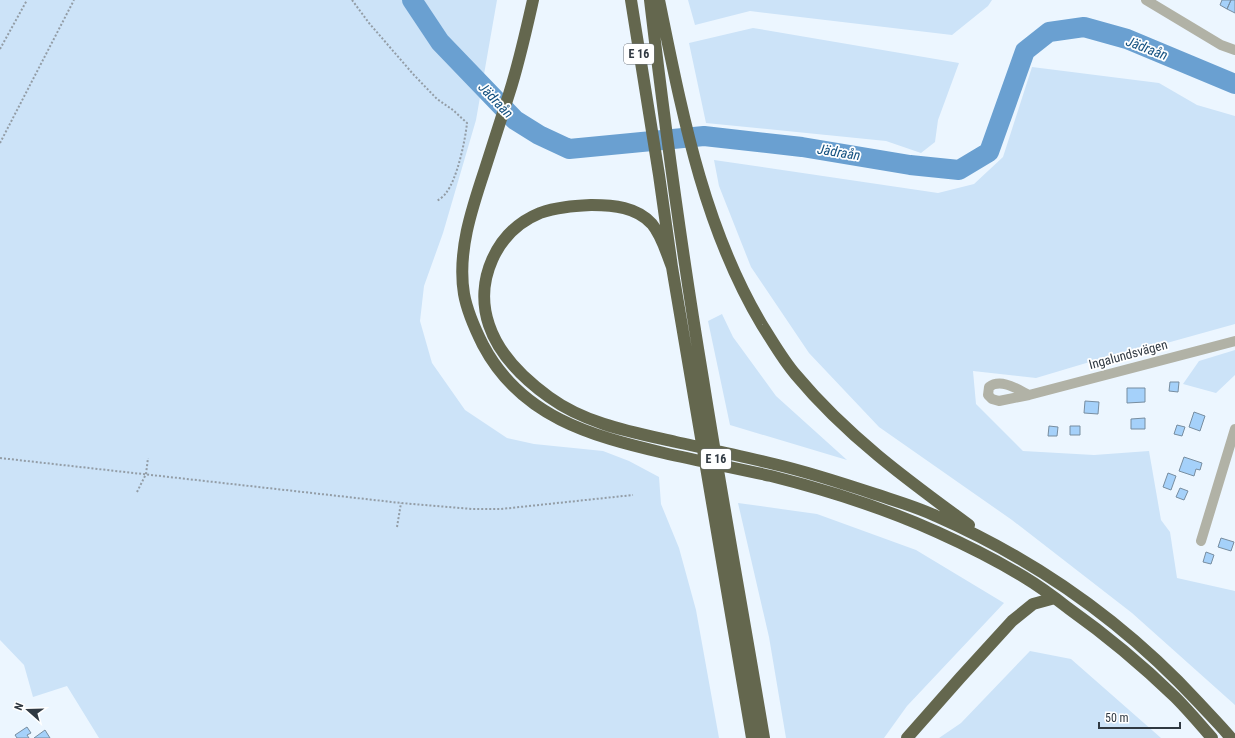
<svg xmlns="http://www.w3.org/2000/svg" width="1235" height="738" font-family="'Roboto Condensed',sans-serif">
<rect width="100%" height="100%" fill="#ecf6ff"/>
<path fill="#cce3f8" d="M0 0H497L476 120 443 233 424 286 420 321 432 363 465 410 507 438 534 444 603 451 629 461 659 477 661 504 679 548 696 610 719 738H99L67 686 33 697 24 665 0 640Z
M688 0H992L988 6 952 35 750 11 695 25Z
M753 28 959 63 938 120 935 142 921 153 886 141 706 123 689 43Z
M1032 67 1159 83 1197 105 1235 116V324L1138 351 1093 361 1036 378 973 371 976 404 1023 451 1094 455 1149 451 1161 520 1170 532 1177 578 1235 591V705L1132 613 1012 520 879 427 809 353 751 267 719 186 714 160 938 193 974 184 1003 157Z
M722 314 733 337 776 396 847 460 730 425 708 321Z
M1235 350V375L1216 393 1183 384 1199 361Z
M738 503 817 514 916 550 1004 603 907 706 884 738H786L769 637Z
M1030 651 1071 659 1161 738H939L961 723Z"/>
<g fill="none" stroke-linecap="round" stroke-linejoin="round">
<path stroke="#6aa0d1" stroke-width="20" d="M412 0 440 42 515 120 539 135 569 149 704 136 802 147 910 165 959 170 989 152 1025 51 1049 32 1084 27 1127 39 1235 84"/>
</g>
<path fill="#a5d1fa" stroke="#778da0" d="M1222 0H1231L1227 9 1220 5Z
M1231 0H1235V13L1227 9Z
M1170 382H1179L1178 392 1169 391Z
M1127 388H1145V402L1127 403Z
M1085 401 1099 402 1098 414 1084 413Z
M1194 412 1205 416 1200 431 1189 427Z
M1145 418V429H1131V419Z
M1177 425 1185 427 1182 436 1174 434Z
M1049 426 1058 427 1057 436H1048Z
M1070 426H1080V435H1070Z
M1184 457 1202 463 1200 470 1196 469 1194 476 1179 471Z
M1168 473 1176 476 1171 490 1163 487Z
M1180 488 1188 491 1184 500 1176 497Z
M1221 538 1234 542 1231 551 1218 547Z
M1206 552 1214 555 1211 564 1203 562Z
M27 727 31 733 27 735 29 738H17L15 735Z
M45 730 50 738H34Z"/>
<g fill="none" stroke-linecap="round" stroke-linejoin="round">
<path stroke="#939da6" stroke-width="2" stroke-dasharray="2 2" stroke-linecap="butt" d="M352 0 369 23 413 74 437 99 453 110 467 123C465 142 457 179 446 193 444 196 440 199 437 201
M0 49 27 0
M0 143 74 0
M0 458 401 503 472 509H501L633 495
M137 492 146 474 148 458
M397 527 401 503"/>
<path stroke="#b1b2a6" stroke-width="10" d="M1146 0 1221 45 1235 50
M1029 395C1017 389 1001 378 989 387L988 395 992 399 999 401 1029 395 1235 341
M1201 541 1235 429"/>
<path stroke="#64674e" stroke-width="12" d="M533 0C526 31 519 63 509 94 501 119 493 144 485 169 472 208 457 252 464 294 467 311 475 329 483 345 521 417 591 436 664 453 699 461 735 468 771 476 827 490 884 508 937 532 966 545 996 560 1024 577 1039 586 1054 597 1068 608 1106 635 1142 665 1175 697 1188 710 1200 724 1212 738
M631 0 659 175 672 267 752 738
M650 0C665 127 682 253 703 379 722 499 744 618 764 738
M659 0C682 112 703 226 762 325 773 342 783 360 796 375 846 435 906 479 969 525
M672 267C666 252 662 236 652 224 637 207 613 205 592 205 575 206 556 207 540 213 496 231 474 281 489 325 499 355 524 379 549 397 586 424 632 432 676 442 708 449 741 456 774 464 808 472 842 483 875 494 896 501 917 507 936 516 1036 560 1125 623 1199 703 1210 715 1221 726 1231 738
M907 738 960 678 1012 621 1033 604 1055 598"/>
</g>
<g text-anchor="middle" stroke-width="3.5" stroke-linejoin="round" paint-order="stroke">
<g fill="#fff" stroke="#6e747b" stroke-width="1">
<rect x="624" y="44" width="30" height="20" rx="3"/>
<rect x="701" y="449" width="30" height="20" rx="3"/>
</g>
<g font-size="12" font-weight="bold" fill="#303942">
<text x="639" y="58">E 16</text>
<text x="716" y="463">E 16</text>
</g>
<g font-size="13" fill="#303942" stroke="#fff">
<text transform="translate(1128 354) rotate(-15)" y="5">Ingalundsvägen</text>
</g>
<g font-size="14" font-style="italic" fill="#145180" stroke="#fff">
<text transform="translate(1147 48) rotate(21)" y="5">Jädraån</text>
<text transform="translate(496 100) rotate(46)" y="5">Jädraån</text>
<text transform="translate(839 152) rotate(9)" y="5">Jädraån</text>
</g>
</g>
<g transform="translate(28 710) rotate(290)" stroke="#ffffff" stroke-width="3" paint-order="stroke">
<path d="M0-3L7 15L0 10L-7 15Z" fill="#303942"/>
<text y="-6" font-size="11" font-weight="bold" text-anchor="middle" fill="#303942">N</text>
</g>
<path d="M1099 722v6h81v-6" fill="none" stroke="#303942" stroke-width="2"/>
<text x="1105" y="722" font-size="12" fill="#303942" stroke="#ffffff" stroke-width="3" paint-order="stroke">50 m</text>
</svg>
